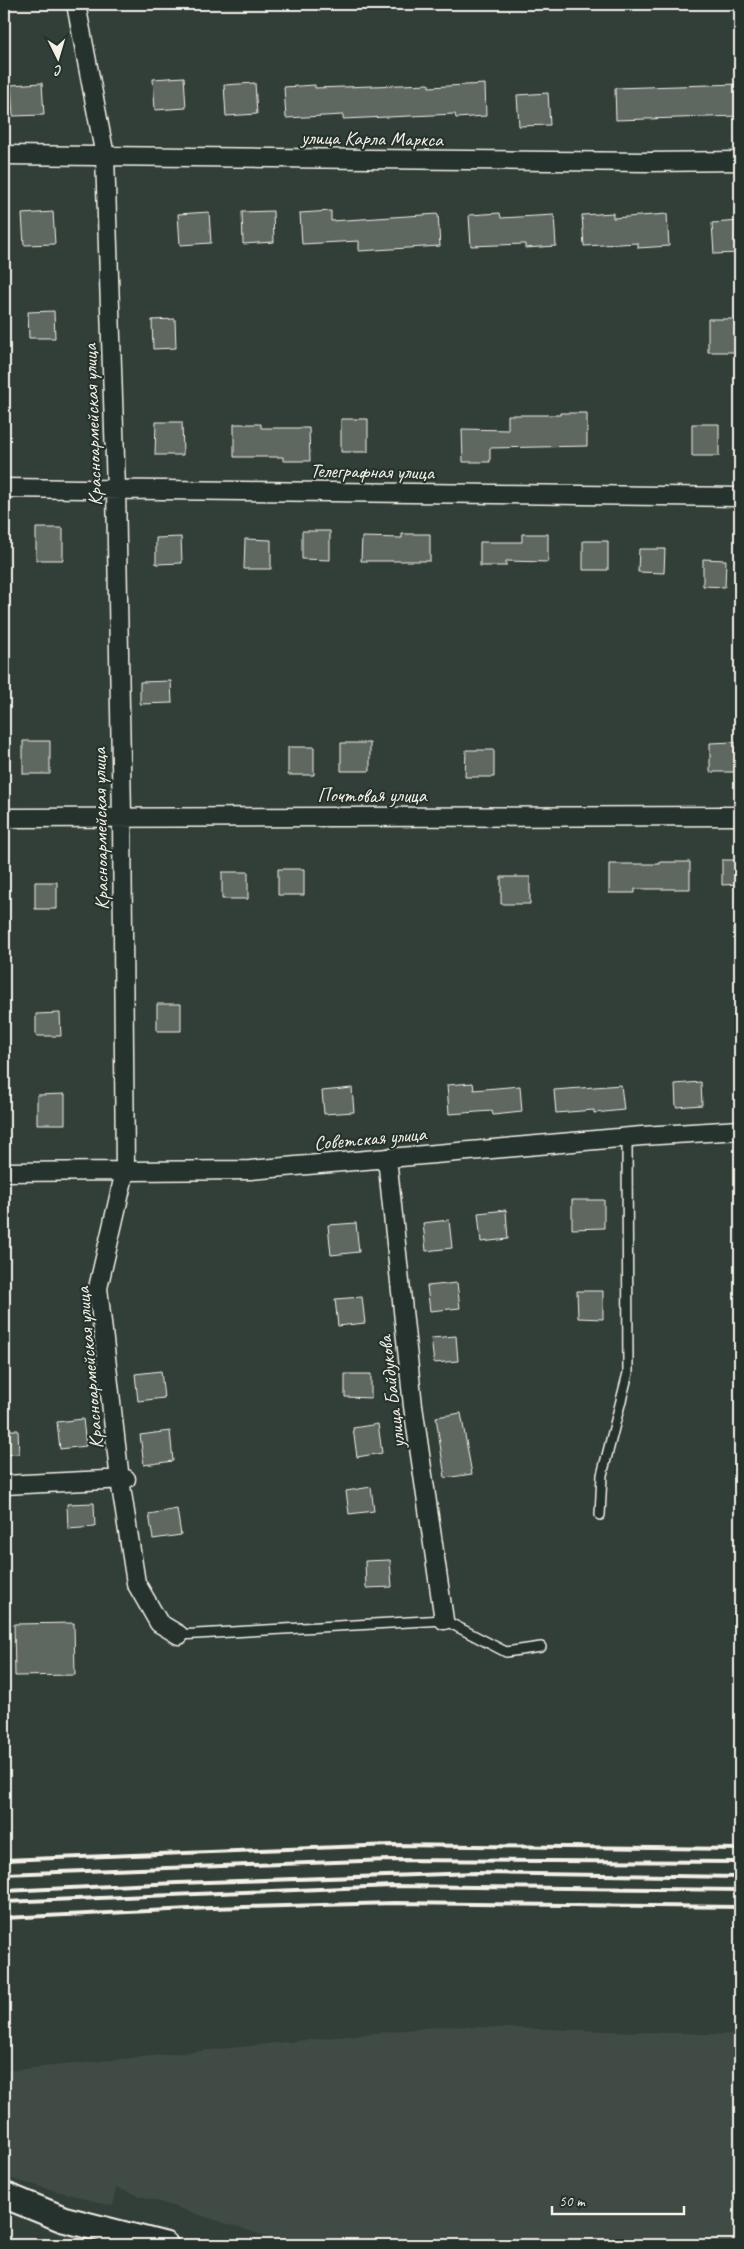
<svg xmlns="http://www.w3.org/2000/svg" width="744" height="2249" font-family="Caveat,sans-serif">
<rect width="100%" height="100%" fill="#323e38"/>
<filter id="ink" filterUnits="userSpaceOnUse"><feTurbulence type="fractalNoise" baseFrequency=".02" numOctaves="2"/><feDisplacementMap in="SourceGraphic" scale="10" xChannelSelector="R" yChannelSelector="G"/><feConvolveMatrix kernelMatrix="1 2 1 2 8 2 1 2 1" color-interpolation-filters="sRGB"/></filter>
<g filter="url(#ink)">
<path fill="#404b44" d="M445 2026 740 2035V2245H293L116 2188 113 2206 4 2177V2071Z"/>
<path fill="#5f6861" stroke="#f4f1e8" d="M184 77 186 108 155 110 153 79Z
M42 83 44 115 13 116 11 85Z
M255 83 257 114 226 116 224 85Z
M429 84V87L485 84 486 116 456 118 455 114 343 119V115L286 118 284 87 315 85V88Z
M740 84V116L616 120 615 88Z
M548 93 550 125 519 126 517 95Z
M273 211 274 242 243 244 242 212Z
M331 211V221L438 214 440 246 359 251V241L302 244 300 213Z
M53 212 55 244 24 245 22 214Z
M209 212 211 243 180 245 178 214Z
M500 213 501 218 554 215 556 246 525 248V244L471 246 469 215Z
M613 213V218L667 214 669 246 638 248V243L584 246 582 215Z
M740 221V253L714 254 712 223Z
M54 311 55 338H29L28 312Z
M175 319 176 348 153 349 152 320Z
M708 319H735V352H708Z
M560 413H587V446L490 448V462H463L462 429 508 430V415H560Z
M341 419H368V452H341Z
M156 422H182L183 455H155Z
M234 424H261V428H309L310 461H283V457H234Z
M692 424H719V456H692Z
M36 528H63V560H36Z
M302 531H330V560L302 559Z
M402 534H430V561H361L362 537 402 538Z
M522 534H548V562L506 561V566H480V542H522Z
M181 537 182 563 156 564V538Z
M245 539 271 540V569H244Z
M583 541H608V570H583Z
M639 549H665L664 573 638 572Z
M703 559 726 560 725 587 703 586Z
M171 681 172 703 140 704V682Z
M23 741H50V774H23Z
M735 742V772H710V743Z
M341 743H370V771H341Z
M288 747H314V775H288Z
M466 750H494V777H465Z
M722 860H740V884L722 885Z
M660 862H690V889H635V893H609V864H660Z
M278 869H304V895H278Z
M222 872H248V899H222Z
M501 877H530V904H501Z
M35 882H57V909H35Z
M157 1004H181V1031H157Z
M60 1013 61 1036H36V1014Z
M701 1082 702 1105 676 1107 675 1084Z
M473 1083 474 1090 520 1086 522 1112 493 1115 492 1111 449 1114 447 1085Z
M621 1085 624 1110 594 1113V1110L556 1113 554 1090Z
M352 1088 354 1112 324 1114 322 1091Z
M65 1094V1124H37V1095Z
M572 1200H604V1228L572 1229Z
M506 1210 508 1239 481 1242 478 1213Z
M449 1220 452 1248 426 1251 423 1223Z
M356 1223 359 1252 331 1255 328 1225Z
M457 1283 460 1308 430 1311 427 1286Z
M577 1291H603V1319L578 1318Z
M362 1297 365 1323 338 1326 335 1299Z
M456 1336 458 1361 434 1363 431 1338Z
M161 1371 164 1398 138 1401 135 1374Z
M345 1374H371V1398L345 1397Z
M461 1413 472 1474 445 1478 436 1417Z
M83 1419 86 1446 60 1449 57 1422Z
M378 1424 382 1453 357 1457 353 1428Z
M4 1430H18L19 1454 4 1455Z
M170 1431 173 1461 144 1465 140 1435Z
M371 1487 374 1511 349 1514 346 1491Z
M94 1503 95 1527 68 1529 67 1504Z
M177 1509 181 1535 153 1539 149 1514Z
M390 1560 392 1587 366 1588 365 1561Z
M74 1623 75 1675 15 1676 14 1624Z"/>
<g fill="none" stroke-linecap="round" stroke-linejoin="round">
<defs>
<path id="lane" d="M600 1515 602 1475 628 1373 627 1137
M179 1635 444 1620 506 1652 541 1647"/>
<path id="street" d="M76 4 105 156 116 489 122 817 125 1171 98 1288 120 1480 136 1583 159 1623 179 1635
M4 155 648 162 740 161
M4 488 740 497
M4 818 740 816
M387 1158 413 1406 444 1620
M4 1172 250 1170 642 1136 740 1130
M4 1485 126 1479"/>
<path id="secondary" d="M4 2195 63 2219 165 2245"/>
</defs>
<use href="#lane" stroke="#f4f1e8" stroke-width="12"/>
<use href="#street" stroke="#f4f1e8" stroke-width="21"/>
<use href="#secondary" stroke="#f4f1e8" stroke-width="29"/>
<use href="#lane" stroke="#26332d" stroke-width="9"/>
<use href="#street" stroke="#26332d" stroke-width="18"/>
<use href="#secondary" stroke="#26332d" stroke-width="25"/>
<path stroke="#f4f1e8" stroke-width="4" d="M4 1860 392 1845 740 1849
M4 1874 389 1860 740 1862
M4 1891 177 1883 476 1873 740 1877
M4 1902 392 1886 740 1890
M4 1918 211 1908 394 1903 740 1907"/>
</g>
</g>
<g text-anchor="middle" stroke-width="4.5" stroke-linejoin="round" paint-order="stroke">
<g font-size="20" fill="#f4f1e8" stroke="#26332d">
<text transform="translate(372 138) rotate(1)" y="7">улица Карла Маркса</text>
<text transform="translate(92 425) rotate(-92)" y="7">Красноармейская улица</text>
<text transform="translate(372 471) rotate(1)" y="7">Телеграфная улица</text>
<text x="372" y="802">Почтовая улица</text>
<text transform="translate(100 829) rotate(-91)" y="7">Красноармейская улица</text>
<text transform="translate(370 1138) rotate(-5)" y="7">Советская улица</text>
<text transform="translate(89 1368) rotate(-95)" y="7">Красноармейская улица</text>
<text transform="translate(391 1392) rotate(-97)" y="7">улица Байдукова</text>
</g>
</g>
<rect width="744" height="2249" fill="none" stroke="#26332d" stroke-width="20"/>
<rect x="10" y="10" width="724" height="2229" fill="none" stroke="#f4f1e8" stroke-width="2" filter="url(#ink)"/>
<g transform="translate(58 58) rotate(175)" stroke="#26332d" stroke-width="4" paint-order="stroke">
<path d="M0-4L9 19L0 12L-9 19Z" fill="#f4f1e8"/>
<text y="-8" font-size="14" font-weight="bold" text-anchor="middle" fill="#f4f1e8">С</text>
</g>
<path d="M552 2206v8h132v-8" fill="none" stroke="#f4f1e8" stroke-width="2.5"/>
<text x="559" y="2206" font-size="15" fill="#f4f1e8" stroke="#26332d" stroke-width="4" paint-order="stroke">50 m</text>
</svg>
